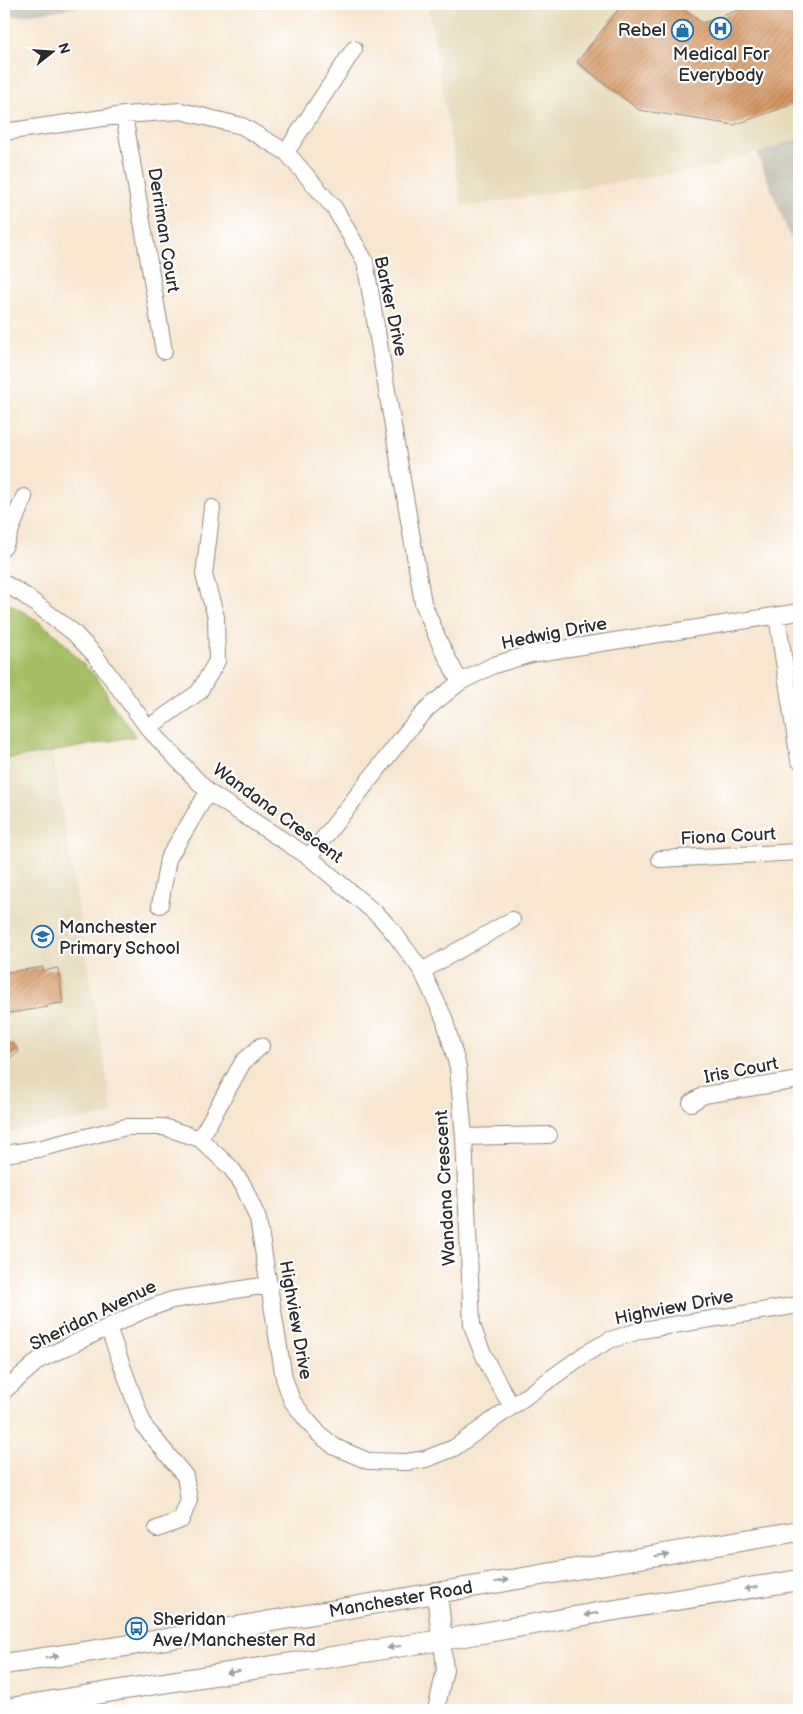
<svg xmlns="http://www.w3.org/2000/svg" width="803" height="1714" font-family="'Balsamiq Sans',sans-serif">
<defs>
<pattern id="building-hatch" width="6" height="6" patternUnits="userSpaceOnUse" patternTransform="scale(1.25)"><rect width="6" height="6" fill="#d59662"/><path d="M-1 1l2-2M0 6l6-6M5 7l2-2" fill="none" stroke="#ad7b51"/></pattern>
</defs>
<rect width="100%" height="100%" fill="#fff"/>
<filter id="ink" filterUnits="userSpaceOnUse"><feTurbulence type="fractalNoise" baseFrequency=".02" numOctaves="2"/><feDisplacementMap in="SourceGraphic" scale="10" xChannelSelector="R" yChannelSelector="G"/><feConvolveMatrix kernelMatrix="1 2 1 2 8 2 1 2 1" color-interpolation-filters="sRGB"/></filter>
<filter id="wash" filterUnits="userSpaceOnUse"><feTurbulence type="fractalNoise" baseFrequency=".0096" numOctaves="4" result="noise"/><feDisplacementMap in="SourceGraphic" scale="20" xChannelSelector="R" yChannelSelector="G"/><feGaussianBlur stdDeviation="1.12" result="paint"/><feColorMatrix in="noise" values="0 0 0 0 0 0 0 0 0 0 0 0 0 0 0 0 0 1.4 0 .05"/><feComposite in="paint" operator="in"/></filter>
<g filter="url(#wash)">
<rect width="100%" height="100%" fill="#f7e6d0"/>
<path fill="#e6daba" d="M428 4H799V138L713 167 462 207Z
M52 752 113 1114 4 1133V759Z"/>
<path fill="#c8c4b8" d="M4 4H101L4 18Z
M799 138V260L757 153Z"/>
<path fill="#a5be64" stroke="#687448" d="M4 601C23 611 43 623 59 638 68 647 75 656 83 664 92 674 106 685 108 699L136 736 52 752 4 759Z"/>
<g id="blocks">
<path fill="url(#building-hatch)" d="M623 4H676L702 23 756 4H799V102L734 125 639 110 577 62Z
M43 967V971L58 968 63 1003 47 1005 48 1007 4 1014V973Z
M13 1043 19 1052 4 1061V1045Z"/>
</g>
</g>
<g filter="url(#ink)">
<use href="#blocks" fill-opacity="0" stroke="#91887e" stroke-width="1"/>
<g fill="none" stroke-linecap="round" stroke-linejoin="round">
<defs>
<path id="minor" d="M124 115 164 351
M4 132 124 115 181 111 242 126 286 152 335 209 365 261 423 603 440 644 460 682
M286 152 354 49
M4 547 24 497
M4 583 24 595 73 632 94 654 148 728 208 792 309 857 380 917 394 933 422 971 444 1018 458 1067 464 1137 472 1325C482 1356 495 1378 511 1405
M777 616 799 760
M148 728 199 692 217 661 216 617 204 575 212 508
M309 857 409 729 428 708 460 682 494 665 531 654 799 612
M660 859 799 852
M160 905 168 859 208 792
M422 971 512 920
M691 1103 704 1095 799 1080
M464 1137 549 1135
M200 1139 243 1062 261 1046
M4 1154 38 1149 126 1127H164L200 1139 231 1168 243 1185 258 1219 284 1378 292 1401 306 1419 319 1434 335 1447 368 1461 407 1462 426 1459 454 1448 585 1354 610 1340 642 1330 799 1305
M108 1327 144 1426 185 1476 189 1500 181 1520 157 1529
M4 1391 39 1360 142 1311 172 1300 268 1285
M436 1710 445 1670 442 1640"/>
<g id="major">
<path d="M437 1592 442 1640"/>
<path id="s1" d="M4 1664 125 1646 799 1531"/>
<path d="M4 1709 163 1683 442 1640 597 1613 799 1580"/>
</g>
</defs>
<use href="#minor" stroke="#91887e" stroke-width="18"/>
<use href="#major" stroke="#91887e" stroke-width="22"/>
<use href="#minor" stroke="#fff" stroke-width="16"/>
<use href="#major" stroke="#fff" stroke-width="20"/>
</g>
<defs><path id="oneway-solid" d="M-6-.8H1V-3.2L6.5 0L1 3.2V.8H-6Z" transform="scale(1.25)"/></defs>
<g fill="#a0a0a0">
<use href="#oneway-solid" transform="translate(662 1555) rotate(-9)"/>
<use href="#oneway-solid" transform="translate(502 1581) rotate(-10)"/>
<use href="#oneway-solid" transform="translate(751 1588) rotate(171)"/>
<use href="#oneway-solid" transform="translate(591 1614) rotate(170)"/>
<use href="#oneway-solid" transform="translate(394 1647) rotate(171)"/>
<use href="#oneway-solid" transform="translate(52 1657) rotate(-9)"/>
<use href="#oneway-solid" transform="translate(233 1672) rotate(171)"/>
</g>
</g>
<defs>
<symbol id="hospital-ring" viewBox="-11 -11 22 22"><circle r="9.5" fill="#fff" stroke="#1f6fb2" stroke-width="1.5"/><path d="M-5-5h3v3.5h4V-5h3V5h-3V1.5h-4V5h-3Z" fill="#1f6fb2"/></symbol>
<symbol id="shop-ring" viewBox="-11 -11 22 22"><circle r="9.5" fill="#fff" stroke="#1f6fb2" stroke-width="1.5"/><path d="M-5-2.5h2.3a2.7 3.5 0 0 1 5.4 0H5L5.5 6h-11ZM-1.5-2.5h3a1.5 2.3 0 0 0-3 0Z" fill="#1f6fb2"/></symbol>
<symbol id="school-ring" viewBox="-11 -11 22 22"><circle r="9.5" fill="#fff" stroke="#1f6fb2" stroke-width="1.5"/><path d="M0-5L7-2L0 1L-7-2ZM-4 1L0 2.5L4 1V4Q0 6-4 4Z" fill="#1f6fb2"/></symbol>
<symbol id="bus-ring" viewBox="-11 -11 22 22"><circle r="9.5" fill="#fff" stroke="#1f6fb2" stroke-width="1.5"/><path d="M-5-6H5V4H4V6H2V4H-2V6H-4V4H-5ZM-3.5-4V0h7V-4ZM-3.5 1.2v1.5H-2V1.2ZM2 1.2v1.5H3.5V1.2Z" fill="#1f6fb2"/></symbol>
</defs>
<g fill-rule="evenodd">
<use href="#hospital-ring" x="708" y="16" width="25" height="25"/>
<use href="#shop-ring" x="670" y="18" width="25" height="25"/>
<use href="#school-ring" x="30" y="924" width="25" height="25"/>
<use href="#bus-ring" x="124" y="1616" width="25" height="25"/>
</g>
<g text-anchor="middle" stroke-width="4.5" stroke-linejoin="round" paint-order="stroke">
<g font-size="18" fill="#2b2b2b" stroke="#fff" text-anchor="start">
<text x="666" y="36" text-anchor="end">Rebel</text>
<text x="721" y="60" text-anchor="middle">Medical For<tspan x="721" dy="21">Everybody</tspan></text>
<text x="59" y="933">Manchester<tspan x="59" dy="21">Primary School</tspan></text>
<text x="153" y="1625">Sheridan<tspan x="153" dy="21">Ave/Manchester Rd</tspan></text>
</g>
<g font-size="18" fill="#2b2b2b" stroke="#fff">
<text transform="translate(164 230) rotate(81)" y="6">Derriman Court</text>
<text transform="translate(391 306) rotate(78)" y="6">Barker Drive</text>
<text transform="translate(554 633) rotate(-11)" y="6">Hedwig Drive</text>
<text transform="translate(278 813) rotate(36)" y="6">Wandana Crescent</text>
<text transform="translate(728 836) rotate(-3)" y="6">Fiona Court</text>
<text transform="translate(741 1070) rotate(-11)" y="6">Iris Court</text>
<text transform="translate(445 1188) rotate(-93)" y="6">Wandana Crescent</text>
<text transform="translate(674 1307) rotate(-11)" y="6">Highview Drive</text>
<text transform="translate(93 1315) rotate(-26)" y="6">Sheridan Avenue</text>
<text transform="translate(296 1320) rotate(80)" y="6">Highview Drive</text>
<text dy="6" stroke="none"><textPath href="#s1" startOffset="402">Manchester Road</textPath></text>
</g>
</g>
<rect width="803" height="1714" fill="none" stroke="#fff" stroke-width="20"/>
<g transform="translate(52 52) rotate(73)" stroke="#ffffff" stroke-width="4" paint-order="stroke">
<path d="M0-4L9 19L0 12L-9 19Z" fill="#2b2b2b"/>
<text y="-8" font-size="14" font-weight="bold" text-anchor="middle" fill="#2b2b2b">N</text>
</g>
</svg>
